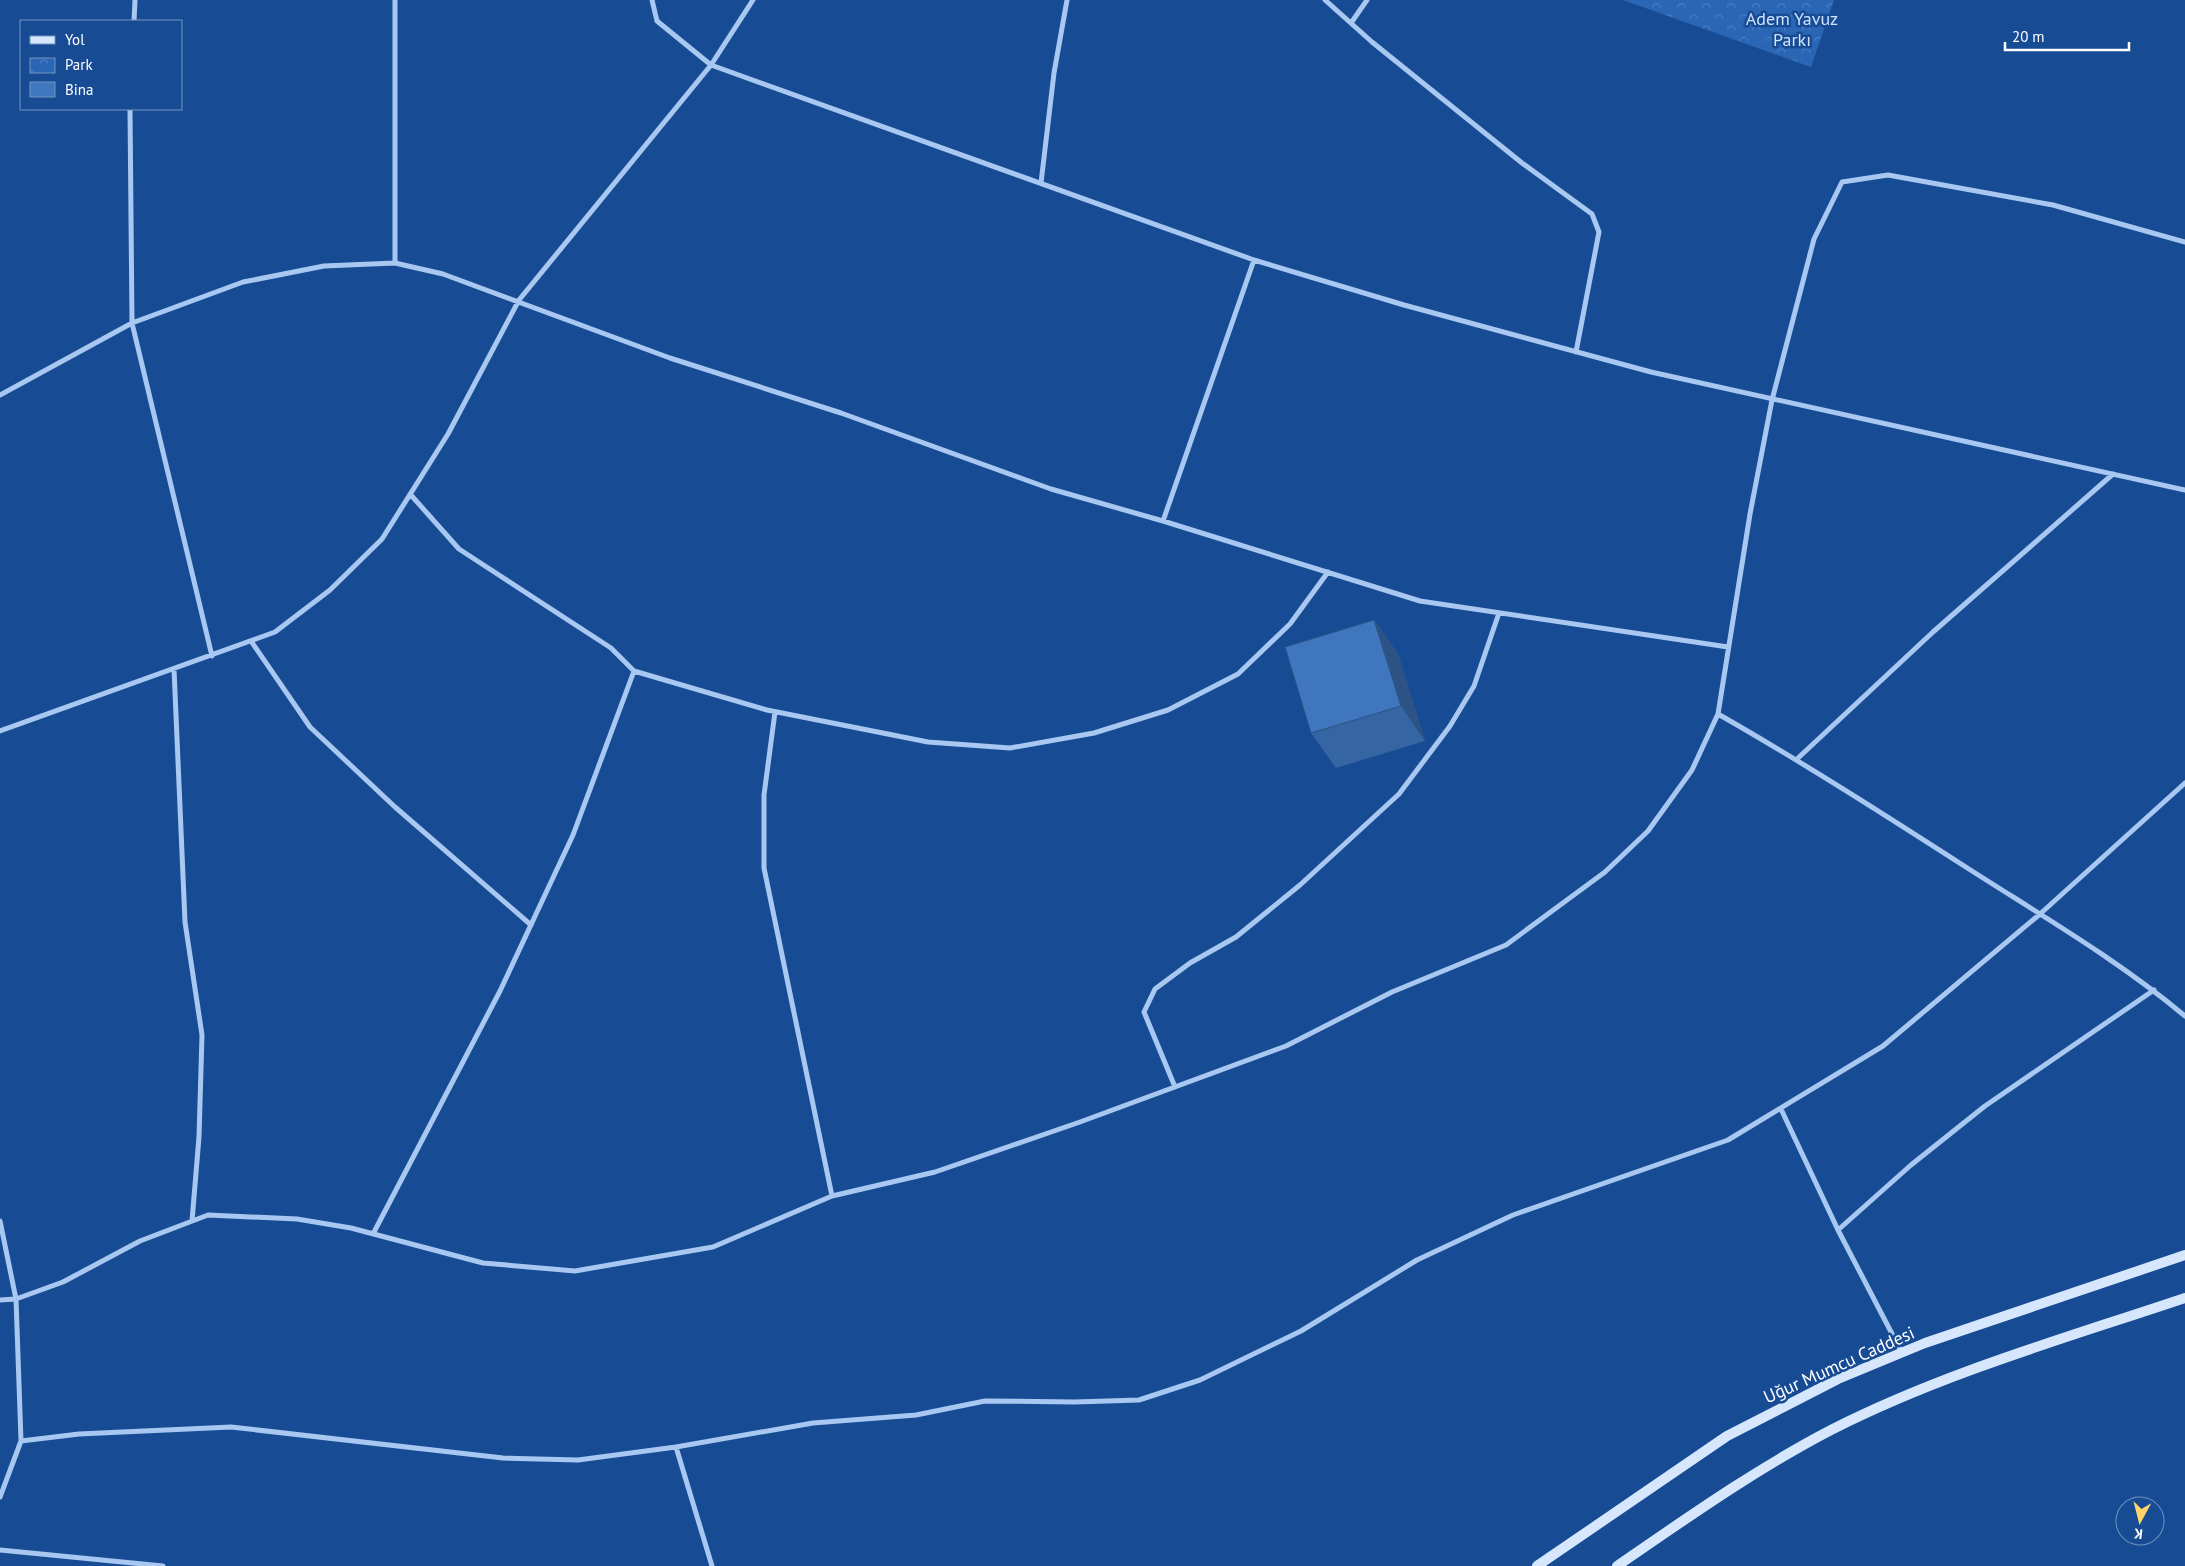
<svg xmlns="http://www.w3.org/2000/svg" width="2185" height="1566" font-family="'PT Sans',sans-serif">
<defs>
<pattern id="park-crowns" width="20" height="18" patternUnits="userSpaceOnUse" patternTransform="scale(1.25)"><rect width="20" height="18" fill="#2a66b4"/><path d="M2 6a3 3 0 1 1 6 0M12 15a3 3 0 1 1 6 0" fill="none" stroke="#4a7dbf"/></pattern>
</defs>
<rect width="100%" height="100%" fill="#174c95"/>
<path fill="url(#park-crowns)" d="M1623 0H1834L1811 67Z"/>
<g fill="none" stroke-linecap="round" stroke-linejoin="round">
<path stroke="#a8c8f1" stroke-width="5" d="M395 0V263
M652 0 657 21 711 65 1254 260 1404 305 1651 372 2185 490
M1325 0 1372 42 1522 163 1592 214 1599 232 1576 352
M134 21 135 0
M1351 23 1367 0
M130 109 132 323 212 656
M1041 183 1054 73 1067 0
M0 395 132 323 243 282 324 266 395 263 443 274 670 358 841 413 1051 489 1163 521 1420 601 1728 647
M410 494 459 549 611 648 634 671 767 710 928 742 1010 748 1094 733 1168 710 1238 674 1290 624 1328 572
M1163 521 1254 260
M251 641 310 727 395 807 531 925
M174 669 185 922 202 1035 199 1137 192 1221
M775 712 764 795V868L832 1196
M1718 714C1804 763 1888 817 1972 871 2044 917 2119 961 2185 1016
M0 731 275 632 330 590 382 539 448 434 519 300 711 65 753 0
M1797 759 1933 632 2113 474
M1175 1087 1144 1012 1155 989 1190 963 1236 937 1300 885 1399 794 1450 726 1474 686 1499 613
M1781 1109 1838 1230 1902 1353
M0 1221 16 1299 21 1441 0 1497
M1838 1230 1911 1165 1985 1106 2154 990
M373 1234 500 991 573 835 634 671
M0 1300 16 1299 63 1282 140 1241 208 1215 297 1219 351 1228 483 1263 575 1271 713 1247 832 1196 935 1172 1080 1122 1286 1046 1392 992 1506 945 1605 872 1648 831 1692 770 1718 714 1750 514 1772 400 1814 239 1842 182 1888 175 2053 205 2185 242
M21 1441 79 1434 231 1427 503 1458 578 1460 676 1447 813 1423 916 1415 985 1401 1075 1402 1139 1400 1200 1380 1301 1331 1417 1260 1513 1215 1728 1140 1883 1046 2040 914 2185 783
M676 1447 712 1566
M0 1550 163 1566"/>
<path stroke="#d6e6fc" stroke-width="10" d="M1537 1566 1727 1436 1838 1379 1925 1343 2185 1255
M1617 1566C1687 1518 1756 1469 1831 1430 1943 1373 2066 1338 2185 1298"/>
</g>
<path fill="#3665a3" d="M1374 620 1398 654 1425 741 1336 768 1311 733Z"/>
<path fill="#2c5384" d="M1374 620 1398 654 1425 741 1401 706Z"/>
<path fill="#3f76bd" stroke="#2c5384" d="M1374 620 1401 706 1311 733 1285 647Z"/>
<g text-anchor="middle" stroke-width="5" stroke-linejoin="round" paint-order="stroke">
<g font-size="18" fill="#cfe3fc" stroke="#174c95">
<text x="1792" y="25">Adem Yavuz<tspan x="1792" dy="21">Parkı</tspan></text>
</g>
<g font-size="18" fill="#fff" stroke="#174c95">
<text transform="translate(1839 1365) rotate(-24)" y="6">Uğur Mumcu Caddesi</text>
</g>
</g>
<rect x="20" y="20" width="162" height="90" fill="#174c95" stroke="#7494bf"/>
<rect x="30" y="36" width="25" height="8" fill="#d6e6fc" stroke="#7494bf"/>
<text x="65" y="45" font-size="15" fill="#ffffff">Yol</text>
<rect x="30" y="58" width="25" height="15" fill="url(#park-crowns)" stroke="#7494bf"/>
<text x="65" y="70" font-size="15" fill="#ffffff">Park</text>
<rect x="30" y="82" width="25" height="15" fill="#3f76bd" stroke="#7494bf"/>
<text x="65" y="95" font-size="15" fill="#ffffff">Bina</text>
<g transform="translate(2140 1521) rotate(187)"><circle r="24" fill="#174c95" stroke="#7494bf"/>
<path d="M0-4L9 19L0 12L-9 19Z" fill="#ffd568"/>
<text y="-8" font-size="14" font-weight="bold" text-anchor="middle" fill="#ffffff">K</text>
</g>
<path d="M2005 42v8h124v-8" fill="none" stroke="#ffffff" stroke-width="2.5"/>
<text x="2012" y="42" font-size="15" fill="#ffffff" stroke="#174c95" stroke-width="4" paint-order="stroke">20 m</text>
</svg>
